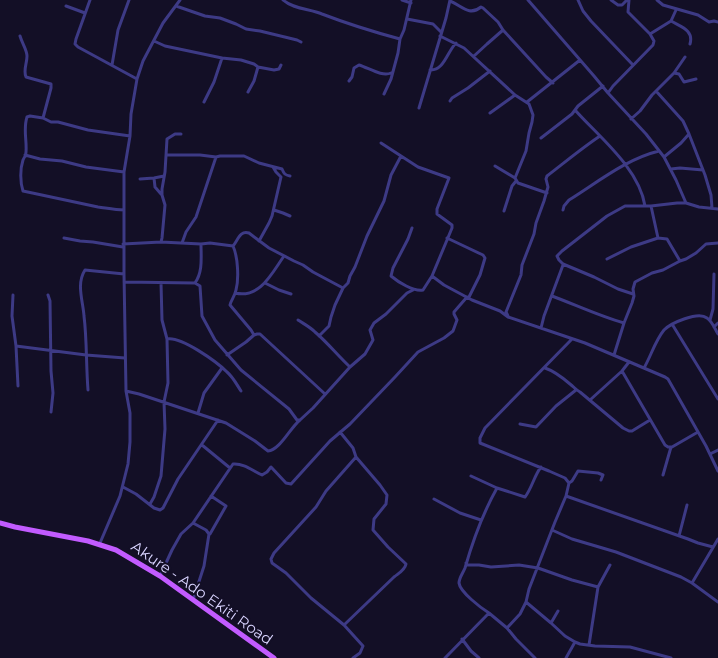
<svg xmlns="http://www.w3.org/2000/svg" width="718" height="658" font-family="Montserrat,sans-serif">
<rect width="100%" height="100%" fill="#130f26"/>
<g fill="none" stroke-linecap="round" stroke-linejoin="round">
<path stroke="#3d3a85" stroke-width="3" d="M90 0 76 39 75 44 78 47 137 79
M283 0C293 9 310 9 322 14 348 24 374 32 400 39
M402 0 411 3
M528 0 594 76 608 93 646 134 664 157 676 180 686 203
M578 0 583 11 591 21 633 65
M611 0 618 5H622L627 0
M657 0 663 5 698 15 709 22 714 21 718 22
M450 1C461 5 469 17 481 7L483 8 498 22 503 30 546 77 553 83
M66 6 85 13
M176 6 205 16 220 18 236 24 246 29 260 31 297 40 301 42
M407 19 433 24 441 32
M671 21C681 27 694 30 690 44
M650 34 671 21 676 10
M20 36C22 43 27 50 27 56 27 64 23 70 26 77L51 84V88L43 118
M440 36 464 48 515 95 529 104 533 115 532 122 529 133 526 151 515 178
M154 41 165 46 222 58 241 60 254 64 258 67 274 70 279 69 281 65
M474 56 487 44 503 30
M112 65 118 30 129 0
M430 70C444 71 447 52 456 43
M674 73 679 74 684 82 696 79
M349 81 352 77 354 68 359 65C369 68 382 77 391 73
M656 91 683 121 689 134 705 175 711 195 712 208
M248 92 254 81 258 67
M608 93 613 86 653 45 654 41 650 34 628 12 629 0
M384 94 391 79 398 53 400 39 404 30 411 0
M450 101 452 98 468 88 490 71
M204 102 214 82 222 58
M527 102 580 60
M419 108 446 18 450 0
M575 110C599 137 639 168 645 206
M490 113 515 95
M631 119 640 111 652 95 674 73 685 57
M541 138 572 114 578 106 603 86
M381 143 418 167 449 178 437 209V214L452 225V228L432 276
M25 155 40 159 62 161 86 167 124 172
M166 155H200L216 157
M664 157 681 143 689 134
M495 166 515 178 518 183 547 193
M671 169 680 168 703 170
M154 178 155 187 161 194
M140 179 154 178 164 176
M124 210C115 210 106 208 98 207L23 191C20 182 20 169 23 160 26 153 25 160 26 152 27 140 23 129 27 117L30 116 43 118 51 122H58L88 130 130 136
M274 210 283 213 290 216
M563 210 564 206 569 200C598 182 626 159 659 151
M504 211 512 186 516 181
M412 228 408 239 393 268 391 276C398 282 414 292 423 290L432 276 444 285 472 300 500 311 508 317 585 343 665 377 668 379 706 446 718 471
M64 238 80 241 93 242 123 247
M447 238 483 255 485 258 480 275 469 297
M658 238 667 239 680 261
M259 241 269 223 272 216 281 177 276 172 273 167
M161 242 162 238 165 205 162 195V189L165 172 167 139 175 134H181
M182 243 186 232 196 217 216 157 220 156H244L259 163 282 169C284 174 285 175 290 176
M123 244 161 242 201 244 210 243 233 246
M233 246C238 240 240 230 249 233L269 248 294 261 303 265 313 272 343 288
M233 246C238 257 239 279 236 290 235 296 231 300 230 305L251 330 254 335
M607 259 631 247 658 238 651 206
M124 282 195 283 200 286 202 316 215 340 241 370 289 409 297 420H300L313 408 350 367 365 354 373 340 370 330 374 323 386 314 407 293 413 290
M195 283C203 272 201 257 201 244
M265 283 279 290 291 294
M235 293C260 299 272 273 284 256
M633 294 618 289 594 277 563 264 559 260 557 256 562 251 607 216 625 206H651L677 203H686L699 207 718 209
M13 295 12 316 16 346 18 386
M48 295 50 301 51 371 53 393 51 412
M552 296C576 305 599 316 624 323
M508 316 506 312 521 275 522 265 534 234 536 223 544 201 548 187 546 179 547 176C564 163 582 148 600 136
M298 320C304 324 310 327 315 332 328 343 338 356 350 367
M710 320 713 309 714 274
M672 324 718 399
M714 327 718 323
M541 328 544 316 563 265
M319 336 329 326 331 317 335 305 343 288 348 283 350 276 355 267 367 236 384 201 391 175 401 156
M167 339C181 336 217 362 227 372 233 377 237 385 241 391
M16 346 86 355 125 358
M227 355 246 342 254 335 257 334H260L325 394
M614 355 624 323 632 303 634 296 633 289 635 282 652 273 663 270 680 261 686 259 696 253 706 244 718 243
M545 368C554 371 563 378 570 384 574 387 576 390 580 392L623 428 629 431H632L650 420
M644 368C651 356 655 341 664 330 671 323 698 311 707 318 712 321 715 329 718 334
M622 371 665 445 668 447H672L698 432
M88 390C86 365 87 340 84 316 83 301 76 284 85 270L124 274
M126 391 139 394 226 423 255 441 268 451C280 450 290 428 300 420
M590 400 622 371 629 362
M198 413 204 393 222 368
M520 424 536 427 556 406 576 390
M340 432 353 448 356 457 326 491 316 507 274 553 271 559 272 563 286 573 311 598 344 625 363 646 360 653 353 658
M202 445 230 468
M710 454 718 450
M663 475 671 447
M471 476 497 488 525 497C532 488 534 476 541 467
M569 483 572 481 578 471 598 473 603 475 601 480
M123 487 136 494 154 508 160 510 163 508 178 479 218 420
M566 496 688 539 698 543 713 547
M434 499 460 513 481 520
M150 504 154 497 161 476 165 429 164 402 168 383 167 339 162 320 161 283
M552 530 572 539 616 552 681 577 692 583 718 602
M210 534 226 506 211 496
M679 536 687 505
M100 543 120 496 128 464 130 442V413L126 391 124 274V172L130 136 131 114 137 79 143 61 163 23 180 0
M466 563 467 565H479L491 567 519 565 538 568 572 580 598 587 589 645
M160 576 172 550 181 534 193 523 233 464C244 463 253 471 262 475L267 472 271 467 286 483 291 484 330 441 350 424 395 377 418 352 444 338 453 331 457 320 454 314V312L467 297
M692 583 718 539
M598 587 610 565
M193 600 204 566 209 534 206 530 193 523
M526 602 551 623 565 636 575 642 580 644 595 646 630 647 671 658
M489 613C481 608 460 592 459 583 459 578 463 573 465 568 473 540 483 513 497 488
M551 623 558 611
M344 625 394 577C399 573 405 570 406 564L388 547 373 530 374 519 386 504 387 495 380 485 356 457
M507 628 520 614 526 602 529 589 555 522 566 496 569 483 565 478 549 471 480 443V438L485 428 572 339
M462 639 471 651 479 658
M445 658 489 613 507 628 516 639 535 658
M566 658 575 642"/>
<path stroke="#c25bff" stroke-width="5" d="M0 523 15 527 88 541 116 550 160 576 274 658"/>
</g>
<g text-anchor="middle" stroke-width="4" stroke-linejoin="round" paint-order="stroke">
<g font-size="15" fill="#d9d4ff" stroke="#130f26">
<text transform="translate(202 593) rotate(35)" y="5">Akure - Ado Ekiti Road</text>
</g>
</g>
</svg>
